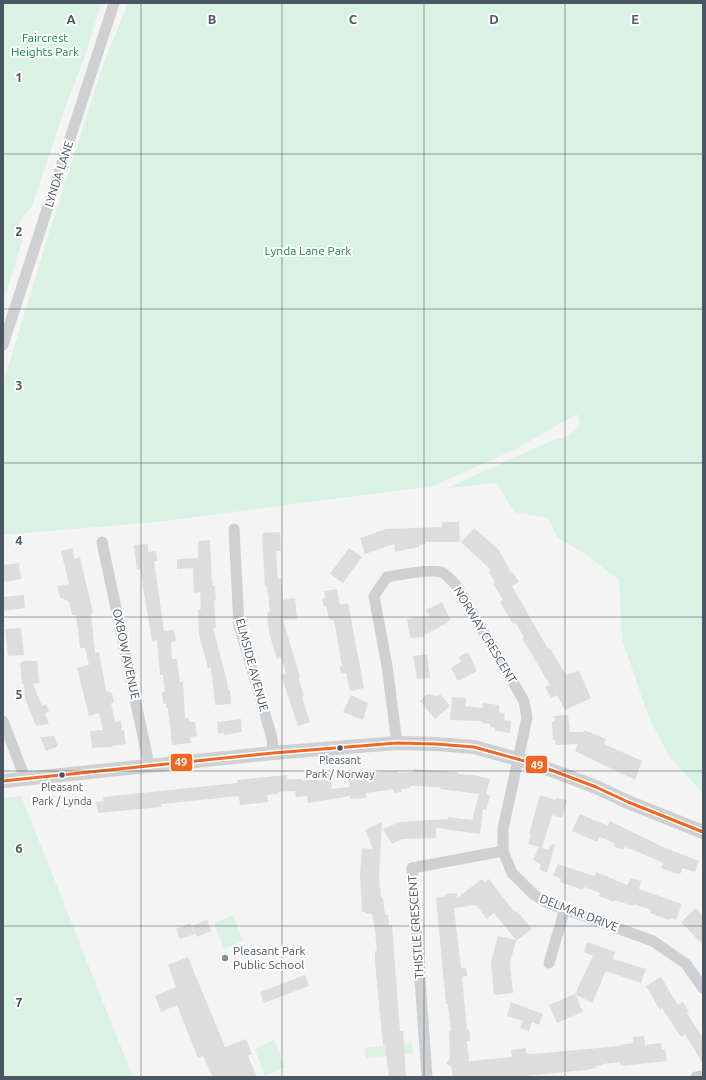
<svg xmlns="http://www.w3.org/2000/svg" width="706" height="1080" font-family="Ubuntu,sans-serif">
<rect width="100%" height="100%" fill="#f4f4f4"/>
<path fill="#d9f2e3" d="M3 3H101L86 53 64 111 32 206 19 222 24 235 3 303Z
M128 3H703V793L670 758 649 718 622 639 619 580 585 554 557 537 548 518 514 512 497 483 447 488 551 441 568 436 580 426 577 414 516 449 433 486 157 522 3 535V384L46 242 104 63Z
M21 796 133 1077H3V798Z
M233 915 243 941 224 949 214 923Z
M274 1040 285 1067 265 1076 255 1049Z
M412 1043 413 1053 366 1058 365 1048Z"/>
<path fill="#ddddde" d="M442 522H459L460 542H425V544L419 545V547L395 552 394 544 365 554 360 538 386 529 442 527Z
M474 528 499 550 511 573 512 571 519 582 512 586 548 649 550 648 566 675 579 671 591 698 565 710 557 695 551 698 545 687 550 685 522 638 524 637 516 623 513 624 500 602 503 600 493 584 495 582 489 572 491 570 461 542Z
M280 532 281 551H276L278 579H282L283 600 295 598 297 619 283 620 300 677H298L304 696 302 697 310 722 298 726 281 675 286 674 281 657 277 659 269 633 267 613 270 612 267 586 265 587 262 533Z
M210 540 212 581 213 586H215L216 600H214L216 628H213L227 681 228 690H230L231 704 215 705 211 667 208 668 199 635 198 609H201L200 592 194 593 193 568 177 569V559L198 558V541Z
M148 544V552L156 551 157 561H154L164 631 174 630 176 642H171L172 659H177L180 682 183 681 185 718H188L189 722H195L197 736 190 737 191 743 172 745 168 708H166V703L163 704 162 692H165L163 675H160L157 640 152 641 140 569 137 570 135 556 134 545Z
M73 548 74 559 80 557 93 613H91L95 653 99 652 106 691 112 693 114 702 111 703 115 722 121 721 122 731 124 730 126 744 112 746 113 747 92 748 90 731 103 730 99 713 89 716 77 668 89 665 85 648H80L76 615H72L69 602 60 597 57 586 69 584 61 551Z
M349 548 362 557 343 583 330 574Z
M19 563 21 579 3 582V565Z
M337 589 340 605 348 603 364 688 350 691 346 673 341 674 340 666H342L334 620H329L326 606 324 607 322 599 325 598 324 591Z
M24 595 25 608 3 611V597Z
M442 602 450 619 448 621 449 622 424 635 425 637 410 638 407 619 429 616 426 610Z
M21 628 24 655 8 656 5 629Z
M468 652 477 671 458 681 451 668 459 663 461 661 459 657Z
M427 654 430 678 417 679 413 656Z
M24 661H37L39 683 33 684 42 706 46 704 49 711 45 714 49 724 36 726 25 699 24 684H22L20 663Z
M427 694 438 696 440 694 450 706 435 719 420 701Z
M351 695 368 703 363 720 343 712Z
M452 697 466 698 465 706 482 708 483 703 499 705V712L505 713 504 720 511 721 510 733 495 731V728L490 727V724L482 723V721L450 720Z
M568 715 570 732H583L584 730 606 739 604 744 642 761 635 780 575 751 578 744 556 745 555 740H553L552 722H555L554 716Z
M241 719 242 732 224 735V733L218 734 217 722Z
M54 736 58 746 46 751 40 737Z
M413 769 458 772V774L473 775 490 779 486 794 490 796 486 810 483 809 480 834 436 828V838L402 839 392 844 383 829 399 822 448 819V817L472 820 479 794 440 789 441 787 410 786V788L401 789 402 792 394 793V789L366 793V798L350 799V796L308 803 307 796 296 797 295 791 278 792V794L267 795 268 802 240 805 239 796 161 804V807L98 813 96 802 104 801 103 797 237 783V780L287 775V779H302V781L318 779V775L330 774 332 789 349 787 348 772 364 770V773L394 771H398V773L413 772Z
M540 795 556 800V798L567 800 562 818 552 815 542 848 548 850 551 844 555 845 547 873 539 869 541 864 533 860 539 847 528 844 531 835 529 834Z
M580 814 608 826 610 821 665 848 699 861 695 872 683 868 680 874H678L661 868 663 863 631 849 624 847 623 850 613 846 615 843 600 837 597 842 572 831Z
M382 822 379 876 381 898H383L385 915H388L389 925H392L400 1031H403L404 1043 406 1077H389L385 1045H383L375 962V951H377L375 931 372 914H365V912H362L360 875 362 848 373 849 365 830Z
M558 864 594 876 596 872 627 885 631 878 641 881 639 889 682 904 676 920 670 918 669 920 650 913 651 910 634 904 633 906 615 900 614 902 599 896 600 893 584 887 583 890 560 882 561 879 553 875Z
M482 879 485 882 489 879 512 909 516 912 517 911 532 929 516 941 510 963 513 993 494 995 491 962 498 936 516 940 494 913 487 919 476 905 454 908 461 968H466L467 976 462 977 467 1029H469L470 1041H467L469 1061 512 1057 511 1050 526 1048V1053L532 1054 620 1046 619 1045 634 1043 633 1037 644 1036 645 1045 661 1043 662 1050 665 1049 667 1061 621 1066 620 1062 603 1064V1065L596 1066V1068L586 1070 514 1077H453L451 1067 446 1063 450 1059 449 1031H451L448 1004H446L436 898 445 897V894L457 893V898Z
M696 908 703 916V945L681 922Z
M207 920 211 931 197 937 192 926Z
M190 923 195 934 180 939 176 929Z
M587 942 615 952 613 959 646 969 641 983 606 971 592 1003 575 994 583 1012 557 1023 549 1005 575 994 593 956 584 952Z
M188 957 225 1047 246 1039 252 1054 248 1056 257 1077H213L203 1056 198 1058 177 1005 161 1012 155 996 176 987 168 965Z
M305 975 309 986 264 1003 260 992Z
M661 977 678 1005 683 1002 689 1012 687 1013 703 1038V1064L685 1034 681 1037 662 1008 660 1010 646 986Z
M511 1002 543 1014 539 1025 532 1022 529 1031 520 1028 523 1021 507 1016Z"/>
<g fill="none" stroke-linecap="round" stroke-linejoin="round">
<path stroke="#ced0d2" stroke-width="11" d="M3 345 114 3
M234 529 239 625 272 738 273 753
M102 542 149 765
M3 721 25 778
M397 743 387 666 374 596 387 577C398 575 431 569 441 572 448 575 453 582 458 588L524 701 527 718 503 829V851L512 873 533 894 548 903 653 941 686 964 703 988
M549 963 565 909
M427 1077 412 868 503 851
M696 1077 703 1076"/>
<path stroke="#ced0d2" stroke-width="14" d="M3 781 273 753 397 743 436 744 474 747 535 764 596 787 628 802 703 832"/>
<defs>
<path id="bus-1" d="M3 781 273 753 397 743 436 744 474 747 535 764 596 787 628 802 703 832"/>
</defs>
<use href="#bus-1" stroke="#fff" stroke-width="6"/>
<use href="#bus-1" stroke="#f26522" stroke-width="3"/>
</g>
<path fill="none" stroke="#4a5661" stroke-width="1" stroke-opacity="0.55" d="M141 3V1077M282 3V1077M424 3V1077M565 3V1077M3 154H703M3 309H703M3 463H703M3 617H703M3 771H703M3 926H703"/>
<g fill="#4a5661" stroke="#fff" stroke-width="1.5">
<circle cx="340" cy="748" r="3.5"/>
<circle cx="62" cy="775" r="3.5"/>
</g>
<circle fill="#868d94" stroke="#fff" stroke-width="1.5" cx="225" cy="958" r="4"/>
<g text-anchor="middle" stroke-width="4" stroke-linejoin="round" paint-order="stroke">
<g font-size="11" fill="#4a5661" stroke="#fff">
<text x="340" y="764">Pleasant<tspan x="340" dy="14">Park / Norway</tspan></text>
<text x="62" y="791">Pleasant<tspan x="62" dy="14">Park / Lynda</tspan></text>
</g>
<g font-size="12" fill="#17864f" stroke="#fff">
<text x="45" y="42">Faircrest<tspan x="45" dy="14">Heights Park</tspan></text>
<text x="308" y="255">Lynda Lane Park</text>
</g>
<g font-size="12" fill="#4a5661" stroke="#fff">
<text transform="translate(59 174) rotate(-72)" y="4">LYNDA LANE</text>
<text transform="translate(485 635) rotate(59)" y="4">NORWAY CRESCENT</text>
<text transform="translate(126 654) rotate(78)" y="4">OXBOW AVENUE</text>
<text transform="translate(252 665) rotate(75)" y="4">ELMSIDE AVENUE</text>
<text transform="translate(579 913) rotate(21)" y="4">DELMAR DRIVE</text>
<text transform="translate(416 927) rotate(-94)" y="4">THISTLE CRESCENT</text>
</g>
<g font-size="12" fill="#4a5661" stroke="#fff" text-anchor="start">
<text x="233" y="955">Pleasant Park<tspan x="233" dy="14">Public School</tspan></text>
</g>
</g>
<g font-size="13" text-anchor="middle" font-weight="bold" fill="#4a5661" stroke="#fff" stroke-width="4" stroke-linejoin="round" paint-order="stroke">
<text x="71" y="24">A</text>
<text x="212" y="24">B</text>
<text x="353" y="24">C</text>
<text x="494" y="24">D</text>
<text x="635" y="24">E</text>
<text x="19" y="82">1</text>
<text x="19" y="236">2</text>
<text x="19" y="390">3</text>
<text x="19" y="545">4</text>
<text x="19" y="699">5</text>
<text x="19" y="853">6</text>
<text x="19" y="1007">7</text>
</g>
<g stroke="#fff" stroke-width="1.5">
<rect x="170" y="753" width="23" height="19" rx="4" fill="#f26522"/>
<rect x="525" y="755" width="23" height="19" rx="4" fill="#f26522"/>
</g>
<g font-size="11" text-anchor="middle" font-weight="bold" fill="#fff">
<text x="181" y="766">49</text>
<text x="537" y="769">49</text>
</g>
<rect width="706" height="1080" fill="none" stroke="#4a5661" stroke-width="8"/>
</svg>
